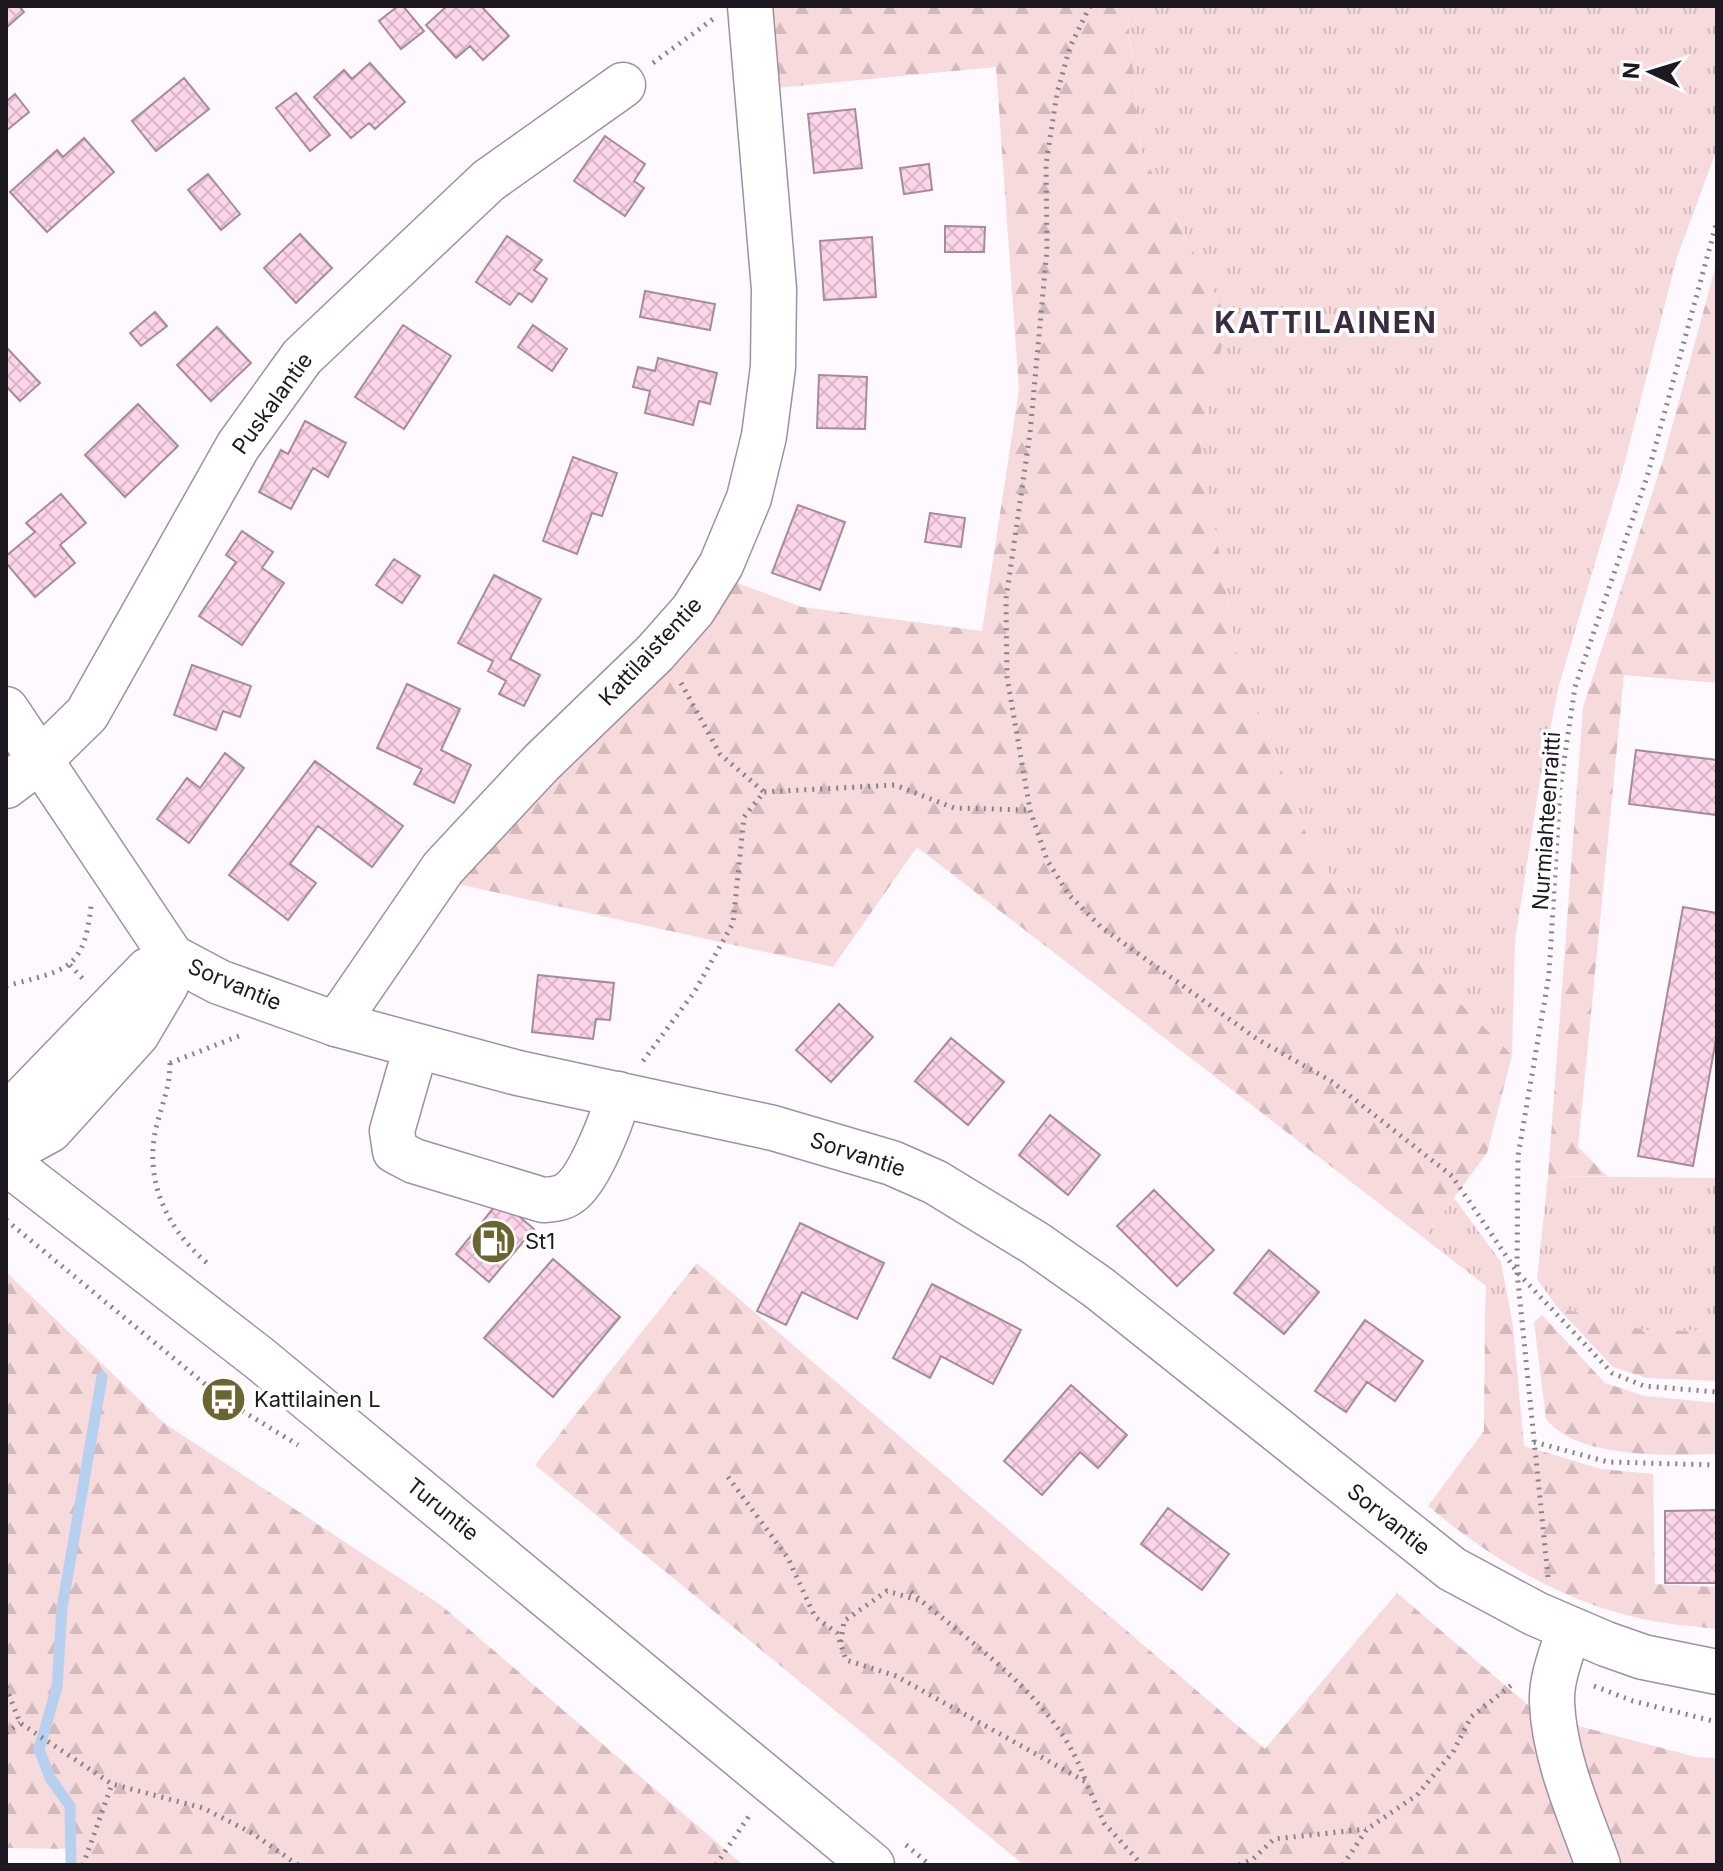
<svg xmlns="http://www.w3.org/2000/svg" width="1723" height="1871" font-family="Inter,sans-serif">
<defs>
<pattern id="grass-tufts" width="24" height="20" patternUnits="userSpaceOnUse" patternTransform="scale(2)"><rect width="24" height="20" fill="#f7dadc"/><path d="M3 7l-1-3M5 7V3M7 7l1-3M15 17l-1-3M17 17v-4M19 17l1-3" fill="none" stroke="#d3babc"/></pattern>
<pattern id="forest-firs" width="22" height="20" patternUnits="userSpaceOnUse" patternTransform="scale(2)"><rect width="22" height="20" fill="#f7dadc"/><path d="M5 1l3.5 6h-7zM16 11l3.5 6h-7z" fill="#d3babc"/></pattern>
<pattern id="building-cross-hatch" width="8" height="8" patternUnits="userSpaceOnUse" patternTransform="scale(2)"><rect width="8" height="8" fill="#fdd5eb"/><path d="M0 0l8 8M0 8l8-8" fill="none" stroke="#d8b6c9"/></pattern>
</defs>
<rect width="100%" height="100%" fill="#fdf9ff"/>
<path fill="url(#grass-tufts)" d="M1132 6H1717V149L1677 257 1624 465 1559 685 1540 780 1515 941 1512 1055 1317 861 1238 659 1200 443 1228 319 1141 151 1128 19Z
M1548 1176 1717 1178V1331L1645 1330 1557 1307 1537 1279Z
M1454 1198 1501 1262 1513 1326 1485 1315 1486 1286 1424 1238Z"/>
<path fill="url(#forest-firs)" d="M750 6H1132L1128 20 1141 151 1228 319 1200 443 1238 659 1317 861 1512 1055 1487 1153 1424 1238 917 847 833 967 453 883 735 582 802 607 982 631 1019 390 996 67 755 90Z
M1717 261V683L1624 675 1578 1147 1607 1176H1548L1583 707 1663 460Z
M697 1263 1265 1749 1397 1593 1541 1716 1696 1757 1717 1758V1865H1024L535 1465Z
M6 1272 164 1423 442 1606 743 1865H71L72 1849 6 1848Z
M1557 1307 1645 1330 1717 1331V1381L1647 1378 1613 1367Z
M1485 1315 1513 1326 1524 1446 1601 1469 1653 1474 1655 1584 1717 1587V1629C1691 1626 1664 1624 1638 1618 1561 1601 1487 1556 1428 1506L1484 1431Z
M1542 1315 1605 1383 1645 1396 1717 1403V1454C1669 1455 1579 1460 1546 1419L1534 1322Z"/>
<g fill="none" stroke-linecap="round" stroke-linejoin="round">
<path stroke="#b7d0f0" stroke-width="11" d="M71 1865 70 1806 50 1778 39 1749 57 1687 62 1608 102 1377"/>
</g>
<path fill="url(#building-cross-hatch)" stroke="#a78b9b" stroke-width="2" d="M6 6H19L24 12 6 28Z
M398 6H403L424 31 401 49 379 21Z
M447 6H481L509 36 483 60 470 46 456 58 426 25Z
M370 63 405 102 375 129 369 123 351 138 314 97 344 70 352 79Z
M184 78 209 109 156 151 132 121Z
M296 93 330 135 310 151 276 108Z
M15 94 29 112 6 131V102Z
M855 109 862 168 814 173 808 114Z
M605 136 645 164 634 181 644 188 625 216 574 181Z
M84 138 114 172 47 232 10 192 57 150 63 157Z
M929 164 932 190 904 194 900 168Z
M208 174 240 214 221 230 188 190Z
M945 226 985 227 984 252H945Z
M300 234 332 268 296 303 264 268Z
M507 236 542 260 534 270 547 279 532 302 519 293 510 305 476 282Z
M872 237 876 297 824 300 820 241Z
M645 291 715 304 710 330 640 317Z
M155 312 167 326 141 346 130 333Z
M403 325 451 356 404 429 355 397Z
M533 325 567 349 552 371 518 347Z
M217 327 251 363 211 401 177 365Z
M6 347 40 383 20 401 6 386Z
M658 358 717 373 710 404 699 401 693 425 645 413 650 391 633 387 638 367 655 371Z
M819 375 867 377 865 429 817 428Z
M138 404 178 446 125 497 85 455Z
M305 421 346 443 328 477 313 468 291 509 259 492 281 450 288 454Z
M573 457 617 473 602 516 592 513 577 554 543 541Z
M61 494 86 523 60 545 75 563 35 597 6 563V556L35 532 26 523Z
M798 505 845 522 820 590 772 573Z
M930 513 965 518 961 547 925 542Z
M242 531 273 552 262 568 284 583 242 645 199 616 236 562 226 555Z
M394 559 420 576 402 603 376 585Z
M494 575 541 599 510 659 540 675 524 706 499 694 506 681 488 671 493 661 458 643Z
M192 665 251 686 240 717 223 711 216 730 174 715Z
M407 684 460 709 441 750 471 765 454 803 414 784 422 769 377 748Z
M1636 750 1717 760V815L1629 804Z
M225 753 244 768 189 843 157 819 187 778 200 788Z
M315 761 403 826 372 867 318 826 290 864 316 883 288 920 229 875Z
M1683 907 1717 913V1034L1693 1166 1638 1156Z
M538 975 614 983 610 1020 596 1019 593 1039 532 1032Z
M839 1004 873 1037 831 1082 796 1050Z
M951 1038 1004 1082 968 1125 915 1081Z
M1050 1115 1100 1155 1068 1195 1019 1155Z
M1154 1190 1214 1250 1177 1286 1117 1226Z
M500 1200 534 1229 489 1282 456 1254Z
M800 1223 884 1263 857 1319 802 1292 786 1325 757 1311Z
M1269 1250 1319 1292 1284 1334 1234 1293Z
M553 1259 620 1317 553 1397 484 1338Z
M932 1284 1021 1330 993 1384 941 1356 930 1378 893 1358Z
M1365 1320 1423 1361 1395 1401 1367 1382 1346 1412 1315 1391Z
M1071 1385 1127 1435 1098 1468 1080 1452 1042 1495 1004 1461Z
M1168 1508 1229 1554 1202 1590 1141 1544Z
M1717 1510V1583H1665V1511Z"/>
<g fill="none" stroke-linecap="round" stroke-linejoin="round">
<defs>
<path id="minor" d="M6 786 40 760 87 714 238 446 302 357 488 181 623 85
M336 1024 443 868 541 763 655 653 693 610 721 565 749 498 764 436 773 367 774 289 750 6
M416 1047 392 1131 395 1151 414 1161 543 1200C554 1199 563 1199 572 1191 590 1176 614 1117 618 1094
M1569 1629C1562 1653 1551 1678 1552 1702 1554 1758 1580 1814 1598 1865"/>
<path id="major" d="M6 709 172 957 219 982 336 1024 518 1073 773 1128 892 1163 935 1182 1035 1243 1099 1288 1452 1569 1536 1614 1606 1644 1643 1657 1717 1672
M6 1140 21 1101 148 970 172 957
M6 1154 50 1130 137 1034 166 985 172 957"/>
<path id="highway" d="M6 1162 259 1358 872 1865"/>
</defs>
<use href="#minor" stroke="#9f8fa7" stroke-width="47"/>
<use href="#major" stroke="#9f8fa7" stroke-width="47"/>
<use href="#highway" stroke="#9f8fa7" stroke-width="47"/>
<path stroke="#88838b" stroke-width="5" stroke-dasharray="2 6" stroke-linecap="butt" d="M1090 6 1070 47 1057 93 1046 164 1047 249 1030 433 1006 599 1007 677 1030 810 1047 860 1069 895 1101 927 1257 1039 1331 1081 1452 1176 1517 1272 1612 1373 1644 1386 1717 1392
M653 63 713 19
M681 683 720 754 764 792
M70 965 85 981
M6 986C66 970 84 971 91 906
M643 1061 695 991 733 923 744 817 764 792 895 785 954 808 1030 810
M170 1063 244 1034
M170 1063C170 1085 163 1102 157 1124 143 1178 165 1227 207 1263
M6 1220 223 1399 298 1445
M1534 1442 1608 1462 1717 1465
M728 1477 788 1558 815 1617 837 1633 846 1660 896 1676 1086 1782 1104 1823 1142 1865
M1548 1577 1517 1272 1518 1156 1549 975 1560 788 1575 687 1647 477 1717 221
M911 1592C975 1647 1058 1700 1086 1782
M841 1642 844 1621 887 1591 918 1600
M1594 1686 1633 1701 1717 1722
M6 1687 20 1723 112 1784 203 1808 252 1833 298 1865
M6 1733 20 1723
M906 1845 930 1865
M83 1865 112 1784
M716 1865 751 1813
M1239 1865 1253 1859 1274 1839 1366 1829
M1343 1865 1367 1829 1417 1795 1453 1752 1471 1717 1514 1683"/>
<use href="#minor" stroke="#fff" stroke-width="44"/>
<use href="#major" stroke="#fff" stroke-width="44"/>
<use href="#highway" stroke="#fff" stroke-width="44"/>
</g>
<defs>
<symbol id="fuel-disc" viewBox="-11 -11 22 22"><circle r="9.5" fill="#6b6531" stroke="#fff"/><path d="M-5.5-6h7V0h2V4h1.3V-2.5L3-4.5l.8-.8L6-3V5H2.5V1h-1V6h-7ZM-4.2-4.7v3.2H.2V-4.7Z" fill="#fff"/></symbol>
<symbol id="bus-disc" viewBox="-11 -11 22 22"><circle r="9.5" fill="#6b6531" stroke="#fff"/><path d="M-5-6H5V4H4V6H2V4H-2V6H-4V4H-5ZM-3.5-4V0h7V-4ZM-3.5 1.2v1.5H-2V1.2ZM2 1.2v1.5H3.5V1.2Z" fill="#fff"/></symbol>
</defs>
<g fill-rule="evenodd">
<use href="#fuel-disc" x="468" y="1216" width="51" height="51"/>
<use href="#bus-disc" x="198" y="1374" width="51" height="51"/>
</g>
<g text-anchor="middle" stroke-width="7" stroke-linejoin="round" paint-order="stroke">
<g font-size="22" fill="#1e1821" stroke="#fff">
<text transform="translate(272 403) rotate(-54)" y="8">Puskalantie</text>
<text transform="translate(650 651) rotate(-47)" y="8">Kattilaistentie</text>
<text transform="translate(1546 821) rotate(-86)" y="8">Nurmiahteenraitti</text>
<text transform="translate(235 984) rotate(23)" y="8">Sorvantie</text>
<text transform="translate(858 1154) rotate(18)" y="8">Sorvantie</text>
<text transform="translate(443 1509) rotate(39)" y="8">Turuntie</text>
<text transform="translate(1389 1519) rotate(39)" y="8">Sorvantie</text>
</g>
<g font-size="22" fill="#1e1821" stroke="#fff" text-anchor="start">
<text x="525" y="1249">St1</text>
<text x="254" y="1407">Kattilainen L</text>
</g>
<g font-size="30" font-weight="bold" letter-spacing="2" fill="#392b40" stroke="#fff">
<text x="1326" y="333">KATTILAINEN</text>
</g>
</g>
<rect width="1723" height="1871" fill="none" stroke="#1e1821" stroke-width="16"/>
<g transform="translate(1651 72) rotate(274)" stroke="#ffffff" stroke-width="6" paint-order="stroke">
<path d="M0-6L14 30L0 20L-14 30Z" fill="#1e1821"/>
<text y="-12" font-size="22" font-weight="bold" text-anchor="middle" fill="#1e1821">N</text>
</g>
</svg>
